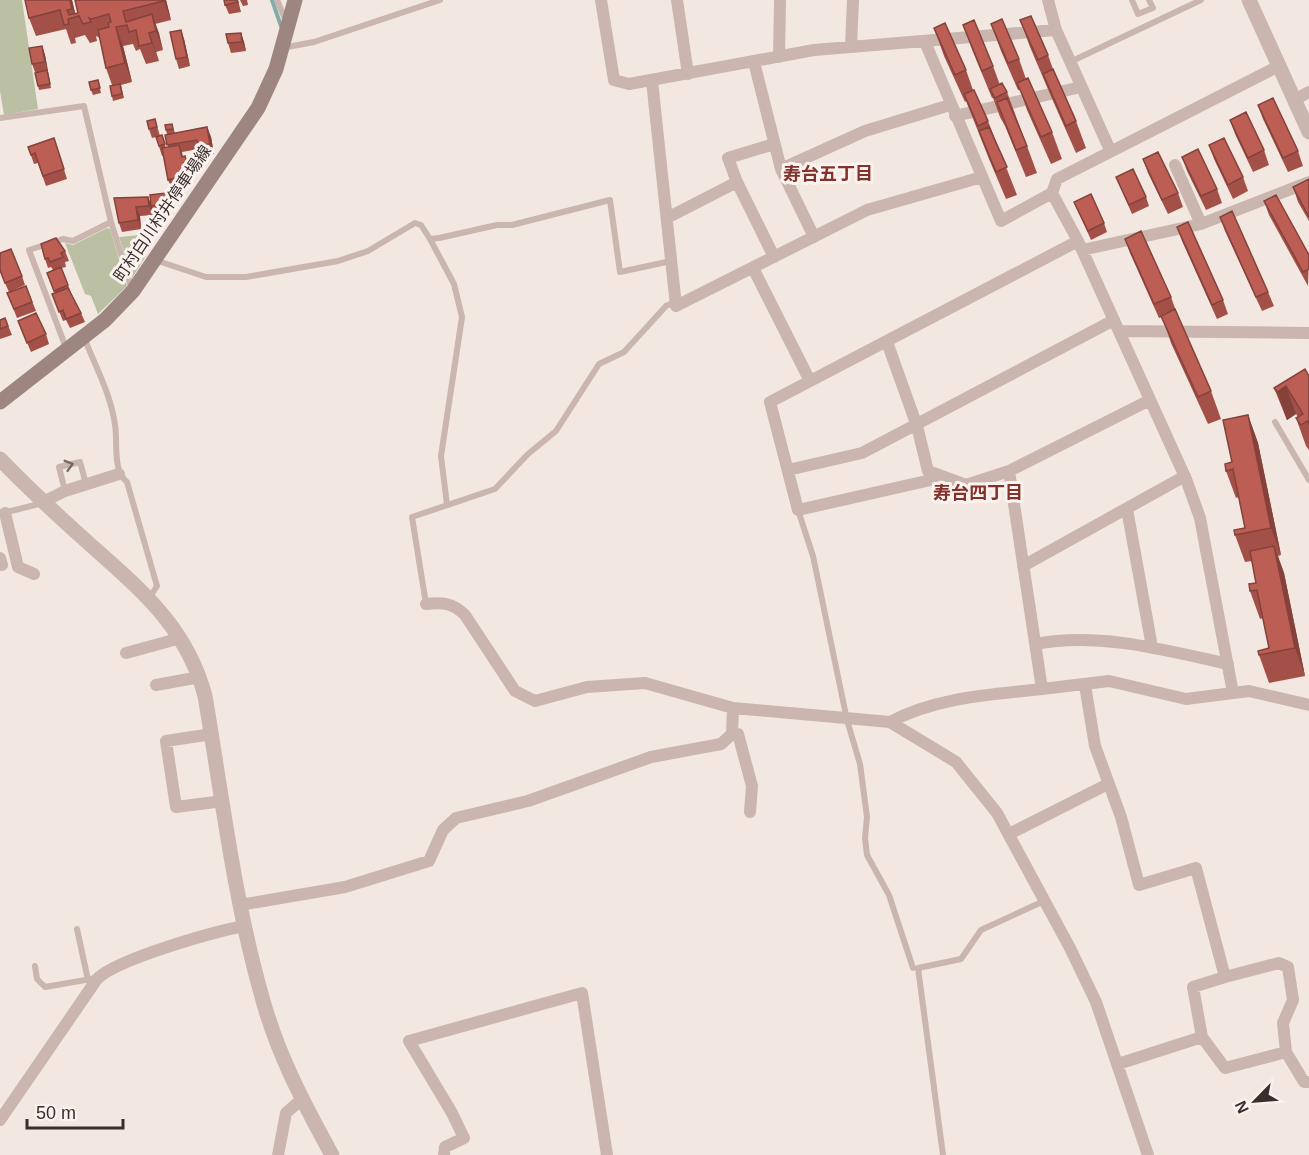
<svg xmlns="http://www.w3.org/2000/svg" width="1309" height="1155" font-family="Arial,'Noto Sans JP',sans-serif">
<rect width="100%" height="100%" fill="#f2e8e1"/>
<path fill="#bbc0a2" d="M0 0H22L38 109 4 115 0 91Z
M107 228 110 229 127 286 98 314 91 296 85 294 65 243 73 245Z
M140 235 146 256 132 278 119 237Z"/>
<g fill="none" stroke-linecap="round" stroke-linejoin="round">
<path stroke="#82ada9" stroke-width="4" d="M272 0 281 26"/>
<path stroke="#cab6ae" stroke-width="6" d="M277 0 286 21
M1132 0 1138 14 1153 8 1149 0
M282 48 314 42 440 0
M1070 62 1201 0
M0 118 84 106 111 222 132 290
M430 239 454 284 462 317 441 456 447 505
M155 260 206 277H246L338 261 368 251 415 223 421 225 430 239 439 238 497 225H512L610 200 620 272 671 261
M84 337C95 366 111 394 115 425 118 442 112 470 127 482L157 586 150 597
M66 348 29 250 63 239 73 241 111 222
M1275 422 1309 480
M65 491 59 467 80 462 86 484
M798 510 813 556 847 720 860 764 867 817 865 838 867 855 889 895 913 968
M3 513 43 503
M426 604 412 517 495 489 528 454 556 431 599 364 624 352 666 306 675 302
M77 929 88 980
M35 966 37 979 45 987 97 978
M943 1155 918 968 961 959 981 930 1044 901"/>
<path stroke="#cab6ae" stroke-width="12" d="M601 0 614 80 629 84 814 50 1056 30
M677 0 688 74
M1048 0 1056 30 1110 150
M925 42 1001 221 1052 193 1057 179 1279 66
M851 46 853 0
M779 57 780 0
M754 62 781 169 814 237
M652 81 676 306 867 210 982 177
M1294 100 1309 92
M955 116 1081 87
M1175 165 1201 224
M781 169 865 131 950 105
M737 182 774 257
M1052 193 1078 241 1186 479 1200 518 1233 693 1249 691 1309 705
M667 218 737 182 728 158 774 144
M1082 250 1201 224 1309 182
M753 268 810 381
M1120 331 1308 333
M887 342 917 426 928 471 966 485 1009 471 1150 400
M788 470 862 453 1114 320
M944 477 798 510 770 402 1078 241
M43 502 65 491 119 474
M1127 509 1152 647
M5 513 18 567 34 574
M0 558 2 565
M1023 566 1185 476
M426 604C443 602 453 603 465 615L515 691 535 701 587 687 645 683 733 708 890 722 956 762 997 813 1070 948 1096 1002 1148 1155
M1035 644C1100 632 1165 650 1228 664
M126 653 181 638
M156 685 200 677
M1085 685 1095 746 1121 817 1139 885 1196 868 1225 977 1193 987 1202 1037 1225 1068 1286 1052 1304 1082H1309
M1042 689 1109 681 1186 699 1233 693
M890 722C936 697 990 695 1042 689L1009 471
M212 734 166 741 176 807 223 801
M732 734H738L752 786 750 812
M1009 834 1108 784
M240 905 345 887 429 861 443 830 456 818 528 801 651 757 721 744 732 734 733 708
M1225 977 1279 963 1288 967 1293 1000 1283 1023 1286 1052
M1118 1064 1202 1037
M0 1120 97 979C117 959 213 932 244 926
M278 1155 286 1113 302 1099
M444 1155 445 1147 464 1138 452 1113 409 1041 582 993 607 1155"/>
<path stroke="#cab6ae" stroke-width="15" d="M1249 0 1309 132
M0 459C27 487 55 513 84 539 137 587 186 624 205 696 222 796 234 899 262 997 277 1053 304 1104 332 1155"/>
<path stroke="#9d867f" stroke-width="15" d="M0 402 105 320 133 291 258 108 276 69 295 0"/>
</g>
<path fill="#a35148" d="M72 0 75 13H78L75 0H166L171 20 155 24 163 50 156 52 159 61 146 64 140 49 136 51 133 44 123 46 132 82 121 85 124 98 113 101 112 96V85L106 68 100 38 96 36 97 41 90 43 85 35 75 38 76 43 71 44 66 29 36 36 29 18Z
M238 0 241 12 229 14 225 5Z
M240 0H247L248 5 243 6Z
M1020 20 1048 55 1053 69 1076 121 1086 148 1076 153 1053 101 1030 47Z
M991 24 1019 59 1026 79 1052 132 1062 159 1051 164 1027 110 1020 90H1018L1001 51Z
M963 25 993 66 1000 85 1007 92 1037 173 1026 177 1005 126 1000 117 993 98H992L973 52Z
M934 28 966 70 973 90 988 121 1017 195 1006 199 989 159 966 101 965 102 944 56Z
M241 33 244 42 246 51 231 53 228 43Z
M184 39 190 66 179 69 176 59Z
M42 46 45 55 51 88 39 90 35 72 32 64Z
M98 80 101 93 93 95 91 90Z
M1258 105 1298 151 1303 166 1288 172 1263 119Z
M155 119 160 136 162 135 166 148 168 147 167 134 166 130 172 124 175 133 207 127 211 137 214 154 201 156 199 149 182 152 183 157 185 156 189 165 190 172 186 173 189 186 172 189 168 180 164 155 162 156 156 137 152 138 149 129Z
M1230 120 1264 150 1269 165 1253 172 1235 134Z
M54 138 67 179 46 186 38 163 34 164 28 147Z
M1209 145 1243 177 1248 191 1233 199 1214 159Z
M1182 157 1217 189 1222 203 1206 210 1187 171Z
M1143 159 1178 193 1183 207 1168 214 1148 173Z
M1116 177 1146 197 1149 206 1132 214Z
M1309 179V221L1298 202 1293 187Z
M166 193 170 202 171 214 155 215 152 207 153 215 140 216 141 229 122 232 119 223 114 198 151 205Z
M1264 201 1309 255 1308 286 1269 215Z
M1074 202 1104 223 1107 232 1091 240Z
M1220 217 1268 292 1274 306 1262 311 1225 231Z
M1177 227 1223 300 1228 314 1217 319 1182 241Z
M1125 239 1171 297 1176 311H1175L1211 391 1221 419 1208 424 1171 343 1162 317 1159 318 1130 253Z
M65 251 69 261 65 262 66 267 61 268 72 295 81 313 85 322 70 328 66 320 63 321 52 294 55 293 47 273 53 270 51 267 48 268 45 259Z
M0 253 22 276 25 285 9 292 0 272Z
M26 286 36 311 17 318 7 293Z
M5 318 12 335 0 339V320Z
M18 321 46 334 49 344 31 352Z
M1309 376V450L1306 446 1296 418 1298 417 1296 414 1287 420 1274 388Z
M1248 415 1258 443 1281 555 1278 556 1284 573 1305 676 1269 683 1259 655 1269 648 1263 618 1260 619 1250 591 1256 583 1252 561 1245 562 1235 535 1245 528 1239 497 1236 498 1226 471 1232 462Z"/>
<path fill="#84423b" d="M70 0H72L76 17H75Z
M164 0H166L171 20 164 1Z
M152 14 159 33 163 50 156 31Z
M116 27 123 46 132 82 125 63Z
M181 30 184 39 190 66 187 57Z
M149 33 156 52 159 61 152 43Z
M241 33 244 42 246 51 242 42Z
M42 46 45 55 48 71 45 62Z
M207 127 211 137 214 154 210 144Z
M166 193 170 202 171 214 168 204Z
M148 197 152 206 153 215 149 206Z
M136 207 140 216 141 229 138 220Z
M1286 386 1296 414 1287 420 1277 392Z
M1248 415 1258 443 1281 555 1271 528Z
M1274 546 1284 573 1305 676 1295 648Z"/>
<path fill="#bd5e54" stroke="#84423b" stroke-width="1.5" d="M25 0H70L72 9 67 10 69 15 78 13 75 0H164V1L123 11 126 22 152 14 156 31 149 33 152 43 139 46 136 30 129 32 127 25 116 27 125 63 106 68 98 30 109 27 108 23 111 22 109 14 92 19 89 18 91 22 83 24 79 16 68 19 69 24 64 25 60 10 29 18Z
M224 0H237L238 2 225 5Z
M1031 16 1048 55 1038 60 1020 20Z
M1002 19 1019 59 1008 63 991 24Z
M974 20 993 66 982 71 963 25Z
M945 23 966 70 955 75 934 28Z
M181 30 187 57 176 59 170 32Z
M241 33 242 42 228 43 226 34Z
M42 46 45 62 32 64 29 48Z
M1053 69 1076 121 1066 126 1043 74Z
M47 70 50 84 38 86 35 73Z
M1028 78 1052 132 1041 137 1017 83Z
M98 80 100 88 91 90 89 82Z
M1002 83 1007 92 995 98 990 89Z
M120 84 122 94 112 96 110 86Z
M974 90 988 121 978 126 964 94Z
M1007 98 1027 146 1016 150 997 102Z
M1273 98 1298 151 1283 158 1258 105Z
M1246 112 1264 150 1248 158 1230 120Z
M155 119 157 127 149 129 147 121Z
M172 124 173 129 166 130 165 125Z
M207 127 210 144 198 146 197 140 167 145 165 135Z
M989 127 1007 167 996 172 979 131Z
M162 135 165 144 159 146 156 137Z
M54 138 64 169 43 176 35 153 31 155 28 147Z
M1224 138 1243 177 1228 185 1209 145Z
M179 145 182 157 185 156 187 163H183L186 176 168 180 162 148Z
M1198 149 1217 189 1201 196 1182 157Z
M1158 152 1178 193 1162 200 1143 159Z
M1133 169 1146 197 1129 205 1116 177Z
M1309 179V217L1293 187Z
M166 193 168 204 151 206 150 195Z
M1091 194 1104 223 1088 231 1074 202Z
M1276 195 1309 255V269L1303 272 1264 201Z
M148 197 149 206 136 207 138 220 119 223 114 198Z
M1232 211 1268 292 1256 297 1220 217Z
M1188 222 1223 300 1212 305 1177 227Z
M1141 231 1171 297 1154 304 1125 239Z
M56 238 65 251 61 253 63 257 50 262 48 258 45 259 41 244Z
M11 249 22 276 5 283 0 270V253Z
M61 267 68 285 54 291 47 273Z
M26 286 32 302 14 309 7 293Z
M68 288 81 313 66 319 63 310 59 312 52 294Z
M1175 309 1211 391 1198 397 1161 316Z
M36 313 46 334 27 343 18 321Z
M5 318 8 326 0 329V320Z
M1305 369 1309 376V424L1307 421 1301 425 1296 418 1303 414 1286 386 1277 392 1274 388Z
M1248 415 1271 528 1235 535 1234 530 1245 528 1233 469 1226 471 1225 464 1232 462 1223 420Z
M1274 546 1295 648 1259 655 1258 651 1269 648 1257 590 1250 591 1249 584 1256 583 1250 551Z"/>
<defs><path id="oneway-chevron" d="M-2-3.5L2.5 0L-2 3.5" fill="none" stroke-width="1.6" stroke-linecap="round" stroke-linejoin="round" transform="scale(1.5)"/></defs>
<use stroke="#7a6b66" href="#oneway-chevron" transform="translate(69 465) rotate(-16)"/>
<g text-anchor="middle" stroke-width="6" stroke-linejoin="round" paint-order="stroke">
<g font-size="16" fill="#392e2c" stroke="#faf2ee">
<text transform="translate(162 213) rotate(-56)" y="6">町村白川村井停車場線</text>
</g>
<g font-size="18" font-weight="bold" fill="#82322a" stroke="#faf2ee">
<text x="828" y="180">寿台五丁目</text>
<text x="978" y="499">寿台四丁目</text>
</g>
</g>
<g transform="translate(1255 1101) rotate(245)" stroke="#faf2ee" stroke-width="4.5" paint-order="stroke">
<path d="M0-4.5L10 22L0 15L-10 22Z" fill="#392e2c"/>
<text y="-9" font-size="16" font-weight="bold" text-anchor="middle" fill="#392e2c">N</text>
</g>
<path d="M27 1119v9h96v-9" fill="none" stroke="#392e2c" stroke-width="3"/>
<text x="36" y="1119" font-size="18" fill="#392e2c" stroke="#faf2ee" stroke-width="4.5" paint-order="stroke">50 m</text>
</svg>
